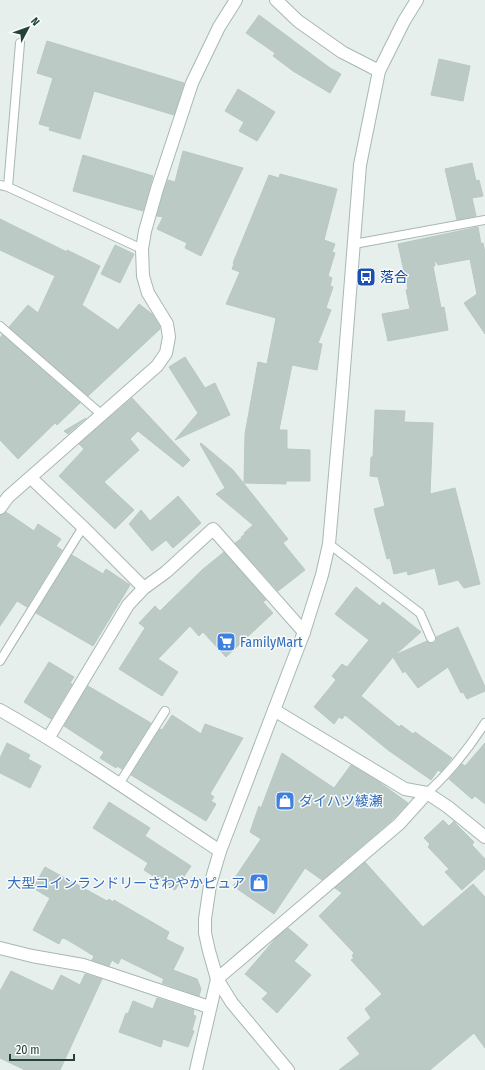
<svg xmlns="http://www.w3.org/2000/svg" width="485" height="1070" font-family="'Fira Sans Condensed','Noto Sans JP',sans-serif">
<rect width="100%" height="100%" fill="#e6efeb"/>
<path fill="#bbcac4" stroke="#b8c9c2" d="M259 15 330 68 341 74 330 93 293 71 273 56 275 53 246 33Z
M47 41 184 83 174 115 94 91 80 139 49 130 50 127 39 124 53 78 37 73Z
M439 59 470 66 463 101 431 95Z
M238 89 275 112 257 141 239 131 244 122 225 111Z
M183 151 243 168 201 256 185 248 187 243 157 229 163 217 157 216 164 191 168 180 175 182Z
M83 155 153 176 143 211 73 191Z
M472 163 476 181 479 180 483 196 472 198 476 216 457 220 445 169Z
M280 174 337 189 324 240 335 244 332 252 335 253 328 276 332 278 330 286 333 287 326 308 331 310 318 343 322 344 317 370 292 365 279 430H287V449L310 450V481H286V484L244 483 245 434 258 362 267 364 276 318 226 304 240 272 232 269 234 264 233 263 269 175 279 178Z
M0 219 67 252V250L100 266 82 305 118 330 139 304 152 314 160 327V329L88 396 9 327 28 305 38 313 55 276 0 250Z
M478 227 481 244 483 243 485 253V334L464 303 477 294 470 259 438 265 434 259 435 266H433L441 308 444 307 448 330 388 341 382 314 410 309 406 290 408 289 398 244Z
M115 245 134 254 120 283 101 274Z
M2 335 80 403 57 425 55 423 18 459 0 440V338Z
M185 357 205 388 215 383 230 415 175 440 198 413 169 367Z
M132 398 190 460 183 467 138 431 130 439 139 450 104 482 134 510 115 529 59 476 84 449 79 444Z
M375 410 405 411 404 422 433 423 430 494 455 488 480 584 464 588 458 580 439 585 435 568 408 575 407 571 394 574 390 558 387 559 374 509 385 506 378 477 370 476 371 457H373Z
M86 418 68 434 64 431Z
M201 443 233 470 288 539 283 543 305 570 278 591 235 543 242 538 241 537 245 534 244 533 253 525 216 494 225 488 200 444Z
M178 496 201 523 173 548 166 540 152 551 129 524 141 510 150 521Z
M6 512 34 531 38 524 61 539 56 546 62 550 27 607 17 601 0 626V515Z
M224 552 266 600 263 602 273 613 226 657 203 632 199 636 190 626 158 659 178 672 162 696 119 669 145 628 139 623 155 606 160 611 202 570Z
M72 555 103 574 106 569 130 585 93 646 36 613Z
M356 587 380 606 383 602 421 632 395 655 427 641 430 643H434L436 641V637L458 627 485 687V691L467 699 463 692 461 693 448 667 418 688 405 671 403 673 393 657 361 696 399 727 401 725 413 734 415 732 452 758 441 772 438 770 431 780 388 750 345 715 342 719 339 717 334 724 314 707 336 680 332 676 342 664 347 667 369 640 335 614Z
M49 662 74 677 70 683 72 684 51 719 24 702Z
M88 686 151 723 122 769 117 766 116 768 100 758 104 752 64 726Z
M172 715 201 734 205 724 243 738 210 794 214 797 211 801 216 804 206 821 131 775 160 729 162 730Z
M7 743 30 755 28 759 41 766 30 788 0 773V758Z
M485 743V804L475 796 472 799 449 779 462 764 465 766Z
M282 753 334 788 351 765 379 782 408 803 392 820 322 880 305 868 274 914 233 886 237 881 234 879 261 839 250 832 259 806 261 808Z
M109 802 150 828 145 836 191 866 175 890 144 870 148 863 93 828Z
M443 820 449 826 454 821 456 824 474 842 472 845 485 859V869L462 890 445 872 449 869 428 847 430 844 424 838Z
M365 862 423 927 473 884 485 897V1048L474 1033 430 1070H339L360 1054 347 1038 371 1018 365 1009 382 994 351 960 354 958 352 956 354 953 319 916 342 893 335 888Z
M45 867 107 901 109 899 113 902 114 900 169 932 166 939 184 948 173 970 197 979 201 989 199 996 162 983 164 979 121 958 118 964 112 960 109 966 92 960 94 956 66 939 62 938 59 944 33 930 50 898 33 888Z
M288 928 308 945 294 961 311 975 277 1013 262 999 268 993 245 974 277 937Z
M11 971 53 991 61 975 80 985 85 974 102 979 60 1070H25L0 1058V991Z
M157 998 194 1010 193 1015 196 1016 192 1030 194 1031 188 1047 163 1039 161 1047 119 1032 126 1013 128 1014 133 1001 153 1009Z"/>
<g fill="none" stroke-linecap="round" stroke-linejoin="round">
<defs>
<path id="service" d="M0 185 8 187 142 249
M8 187 20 43
M354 244 485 220
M0 326 101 414
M329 544 420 613 431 638
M0 661 83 527
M119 784 165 711
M427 793C449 773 469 748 485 723"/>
<path id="minor" d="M276 0 298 21 342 52 379 71
M31 478 83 527 144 588
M0 508 8 497 157 366 166 353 169 337 167 324 148 293 143 276 142 249 145 231 157 189 192 83 219 27 236 0
M0 710C76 753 147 803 220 851
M274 710 405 789 427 793 448 807 485 837
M49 737 128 605 144 588 166 572 213 529 304 632
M0 948 32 956 83 965 209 1007
M196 1070 217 979 399 824 427 793"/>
<path id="tertiary" d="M288 1070 232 1003 217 979 209 951 205 933V919L210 885 220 851 304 632 322 575 329 544 342 394 360 165 379 71 404 21 417 0"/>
</defs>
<use href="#service" stroke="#a8b8b2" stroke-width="10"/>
<use href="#minor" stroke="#a8b8b2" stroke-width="14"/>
<use href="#tertiary" stroke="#a8b8b2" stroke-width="14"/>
<use href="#service" stroke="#fff" stroke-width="8"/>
<use href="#minor" stroke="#fff" stroke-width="12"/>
<use href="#tertiary" stroke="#fff" stroke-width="12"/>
</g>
<defs>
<symbol id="bus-square" viewBox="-11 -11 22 22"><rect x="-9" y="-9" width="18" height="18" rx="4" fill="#1a4fb4" stroke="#f7fbf9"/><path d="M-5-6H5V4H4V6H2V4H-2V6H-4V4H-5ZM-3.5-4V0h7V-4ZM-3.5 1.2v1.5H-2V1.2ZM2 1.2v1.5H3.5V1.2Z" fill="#fff"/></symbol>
<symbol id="supermarket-square" viewBox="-11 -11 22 22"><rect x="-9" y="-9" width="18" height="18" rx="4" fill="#3f7fe0" stroke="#f7fbf9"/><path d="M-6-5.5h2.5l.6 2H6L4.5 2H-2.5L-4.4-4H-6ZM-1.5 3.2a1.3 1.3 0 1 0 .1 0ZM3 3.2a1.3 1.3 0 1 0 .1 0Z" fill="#fff"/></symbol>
<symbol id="shop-square" viewBox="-11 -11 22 22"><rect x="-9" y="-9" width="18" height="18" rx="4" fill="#3f7fe0" stroke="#f7fbf9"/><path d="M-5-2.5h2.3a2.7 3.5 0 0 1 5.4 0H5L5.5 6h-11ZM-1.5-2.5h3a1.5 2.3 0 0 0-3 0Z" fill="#fff"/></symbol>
</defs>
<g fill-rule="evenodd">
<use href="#bus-square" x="355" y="266" width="22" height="22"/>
<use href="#supermarket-square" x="215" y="631" width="22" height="22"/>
<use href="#shop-square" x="274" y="790" width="22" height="22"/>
<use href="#shop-square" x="248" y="872" width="22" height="22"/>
</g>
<g text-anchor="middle" stroke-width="3" stroke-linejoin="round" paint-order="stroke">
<g font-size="14" fill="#164399" stroke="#f7fbf9" text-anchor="start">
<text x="380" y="282">落合</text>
</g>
<g font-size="14" fill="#366cbe" stroke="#f7fbf9" text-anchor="start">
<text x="240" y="647">FamilyMart</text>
<text x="299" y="806">ダイハツ綾瀬</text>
<text x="245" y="888" text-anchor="end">大型コインランドリーさわやかピュア</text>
</g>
</g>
<g transform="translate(28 28) rotate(49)" stroke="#f7fbf9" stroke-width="3" paint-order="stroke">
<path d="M0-3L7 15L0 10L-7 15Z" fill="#24423a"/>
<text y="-6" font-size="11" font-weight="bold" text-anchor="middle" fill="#24423a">N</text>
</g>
<path d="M10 1054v6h64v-6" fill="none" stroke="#24423a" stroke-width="2"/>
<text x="16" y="1054" font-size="12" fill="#24423a" stroke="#f7fbf9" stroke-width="3" paint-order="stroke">20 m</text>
</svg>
